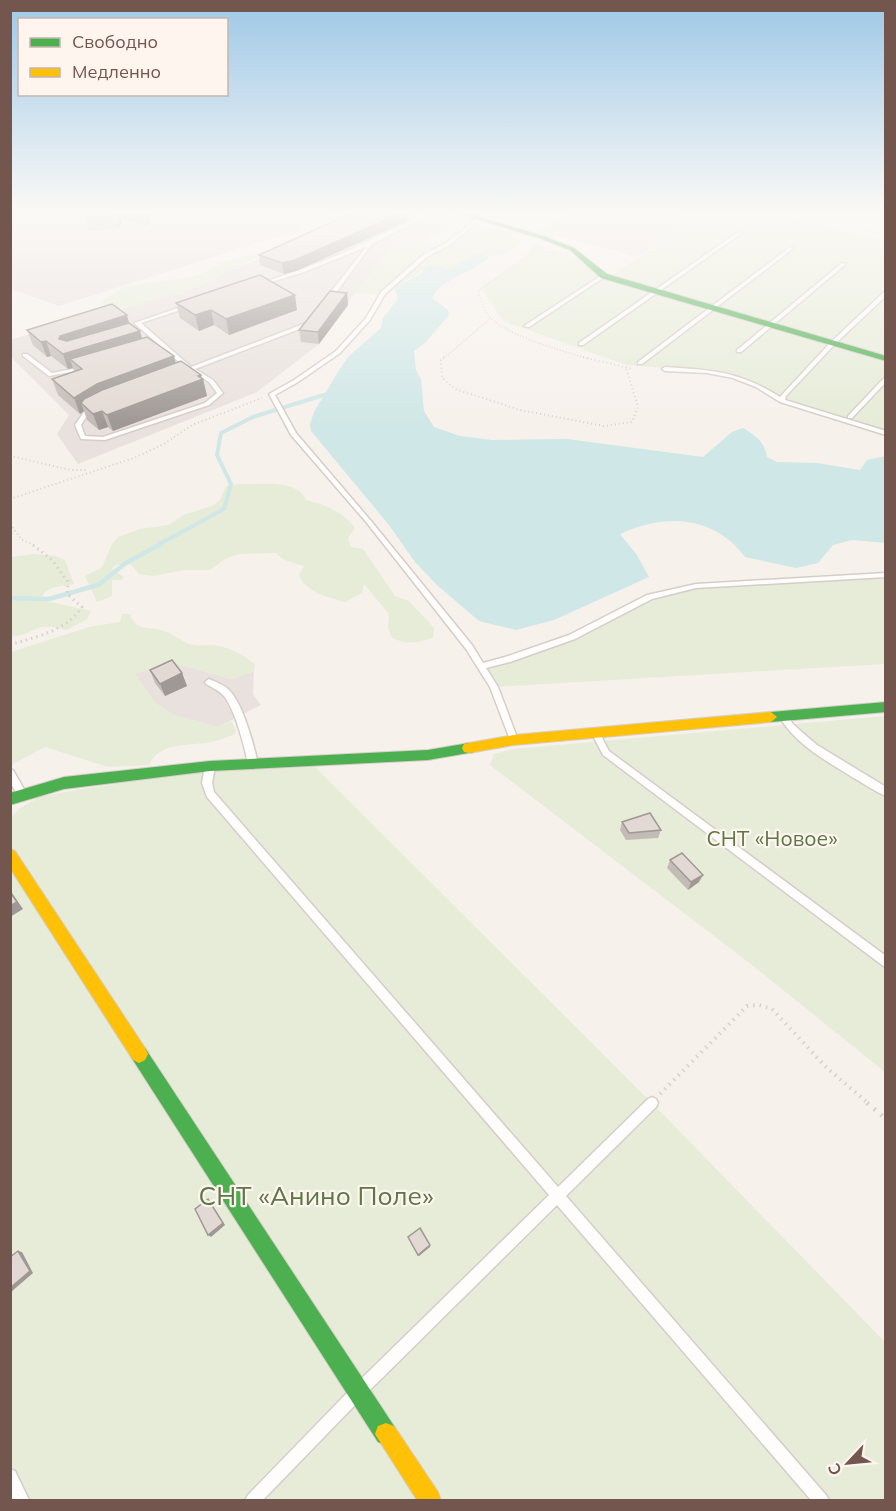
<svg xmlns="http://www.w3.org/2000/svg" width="896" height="1511" font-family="Mulish,sans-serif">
<rect width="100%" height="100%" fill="#f7f1ec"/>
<path fill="#e9e1dd" d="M11 213H330L332 214 326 218 316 217 297 228 302 231 293 234 283 235 59 306 11 289Z
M363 213H445L466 218 421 243 397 242 355 293 319 344 257 392 78 464 57 434 69 415 11 357 10 340 76 320 84 322 266 257Z
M567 213H668L696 220 636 257 557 235 550 236 536 233Z
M168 661 231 679 254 671 253 694 261 705 218 727 173 715 155 703 135 674Z"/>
<path fill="#e6ecd8" d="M668 213H766L885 241V433L782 401 758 386 735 377 707 371 626 365 503 321 481 287 530 254 534 243 577 258 610 276 695 220Z
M822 213H874L885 216V228Z
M488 228 510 232 520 242C510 255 494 259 479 253L447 269 431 264C418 277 400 281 387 295L355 293 397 242 430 243 463 237 473 230Z
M263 255 227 271 211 282 174 295 122 308H109L101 302 124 287 195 276 208 271 223 262 247 256Z
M238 484C258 485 298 478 306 500 326 505 342 511 355 528L348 538 351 547 363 549 395 596 409 601 434 628 433 638C417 643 408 645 392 638L388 628 389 614 364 584 362 593 345 602C329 597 306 593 299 575L304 566 284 560 276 553 239 554 225 559 210 570H183L154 576 139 574 130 564 116 565 112 569 124 577 122 580H112V596L97 602 85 576 102 567 112 544 118 537 140 529 169 525 183 515 212 506 220 500 226 486Z
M33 554 55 556 65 560 74 584C61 587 45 585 41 600L91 611 87 619 67 630C57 628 48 625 38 628 29 631 21 638 11 636V557Z
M885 575V664L494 687 482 666 572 637 650 597 696 586Z
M122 614H130C135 632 150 626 164 631 175 634 181 642 193 645 199 646 206 645 212 645 228 646 243 655 255 664L254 671 231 679 168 661 135 674 155 703 173 715 218 727 231 721 236 730 235 734C227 737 220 740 212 742 190 746 160 741 149 765L108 767 45 747 11 765V652L89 627 120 622Z
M885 716V1072L752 965 490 765 494 754 513 749Z
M315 767 652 1103 885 1342V1500H11L10 819 19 809 39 797 82 789 199 772Z"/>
<path fill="#cfe7e6" d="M479 253 489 257C473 273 440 279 432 298L448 310 449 315 425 343 414 351 416 370 421 379 424 411 434 427 460 436 492 440 567 439 703 457 732 432 743 428C755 435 765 442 767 457L777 462 817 463 860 470 867 460 885 456V543L852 540 833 545 818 563 796 568 745 557C714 515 664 513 620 534L637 555 649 577 554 620 516 630 479 621 437 585 415 562 389 525 311 431 310 424 314 412 339 370 348 357 381 328 383 318 398 299 395 287 422 274 424 268 432 264 447 269Z"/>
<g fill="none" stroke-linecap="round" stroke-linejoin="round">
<path stroke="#cfe7e6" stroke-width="4" d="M156 546 224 509 231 484 217 455 221 433 253 417 327 394"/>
<path stroke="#cfe7e6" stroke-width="4.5" d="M10 598 49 599 98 585 126 563 159 545"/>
<defs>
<path id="lane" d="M409 213H415L423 216 428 213H434L372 244 329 302 324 301 366 247 304 272 262 285 258 284 300 270 341 254 419 217Z
M477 218 481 219 450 245 427 257 385 294 370 320 340 353 298 382 275 395 296 433 371 521 472 645 483 663 505 657 569 635 647 595 696 584 886 573V577L696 588 652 599 575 639 510 662 486 668 498 687 518 740 517 742H511L490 687 466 649 367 523 291 435 269 394 294 380 336 351 366 318 381 292 423 255 446 243Z
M738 232 742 233 583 345H579V343Z
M790 247 794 248 642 364H638V362Z
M842 263 846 264 741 352H737V350Z
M602 275 606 276 529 327 524 326Z
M884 292H886V296L835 344 786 396 785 400 886 431V435L780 402 756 387 733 378 707 373 665 371 662 369 665 367C712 370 739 371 780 397L831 342Z
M187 305 192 306 141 323 191 367 306 323 310 317 315 318 310 325 195 369 213 380 223 393 209 405 105 440 81 439 75 425 84 412 91 408 96 409 88 414 81 425 85 436 103 437 205 403 217 393 209 382 188 370 134 323Z
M23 354H27L52 373 78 368 81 370 49 376 23 356Z
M886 376V382L852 418H848V416Z
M209 679C216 682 225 685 230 691 243 705 254 745 258 764L256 767H250L248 764C245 748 234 705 222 694 218 690 211 687 206 684L205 682Z
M783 713 786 714 793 724 804 734 817 745 886 787V796C874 791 863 783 852 777 825 760 795 744 779 716Z
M595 729 598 730 609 751 886 956V968L603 755 591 732Z
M210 762 213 763 215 766 212 783 214 792 558 1187 648 1099 652 1097 656 1099 658 1103 656 1107 566 1196 826 1495 829 1500H811L557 1205 370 1390 365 1392 360 1390 358 1385 360 1380 549 1195 207 797 202 783 205 766 207 763Z
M10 770H13L25 791 27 794 25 797H19L10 782Z
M351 1392 356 1394 358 1399 356 1404 263 1500H245L248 1495 346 1394Z
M10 1469 15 1471 29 1500H13L10 1494Z"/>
<path id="fast" d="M456 213H466L543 236 574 248 607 274 886 356V361L601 278 570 250 539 238Z
M886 702V712L771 722 765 717 771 712Z
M469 743 474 744 476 748 474 752 428 760 210 771 64 789 10 805V793L64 777 210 761 428 750Z
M139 1045 145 1048 394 1426 397 1434 394 1442 386 1445 378 1442 133 1060 130 1054 133 1048Z"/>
<path id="slow" d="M771 712 777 717 771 722 514 745 469 753 464 752 462 748 464 744 469 743 514 735Z
M10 849 15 851 145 1048 148 1054 145 1060 139 1063 133 1060 10 868Z
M386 1423 394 1426 438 1492 441 1500H417L375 1434 378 1426Z"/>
</defs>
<use href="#lane" stroke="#d6cdc9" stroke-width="3"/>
<use href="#fast" stroke="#d6cdc8" stroke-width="2"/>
<use href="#slow" stroke="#d6cdc8" stroke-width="2"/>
<path stroke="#d9d0cf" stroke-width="1.5" stroke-dasharray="1 2" stroke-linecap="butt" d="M548 213V221
M543 224 561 213
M533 245 530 254 478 291C481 300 485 314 493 320 512 337 563 351 589 359
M443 359 490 319"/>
<path stroke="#d9d0cf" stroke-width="2" stroke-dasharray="1 3" stroke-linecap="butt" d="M444 357 441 360 442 378 455 389 520 410 604 426 632 422 638 407 626 368
M583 357 633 369
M10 456 71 470H87
M10 499 134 458 164 444 192 425 262 398
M10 524 21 539 36 546"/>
<path stroke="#d9d0cf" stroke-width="3" stroke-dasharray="1.5 4" stroke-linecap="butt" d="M10 645C37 636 65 632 82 607L67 594 68 582 52 560 33 545"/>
<path stroke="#d9d0cf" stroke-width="4" stroke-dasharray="1.5 5" stroke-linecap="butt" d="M660 1094 747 1006 759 1005 772 1009 825 1066 869 1104"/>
<path stroke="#d9d0cf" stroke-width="4.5" stroke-dasharray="2 7" stroke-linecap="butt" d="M867 1103 886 1119"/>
<use href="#lane" fill="#fefdfc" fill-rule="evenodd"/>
<use href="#fast" fill="#4caf50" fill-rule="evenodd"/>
<use href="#slow" fill="#ffc107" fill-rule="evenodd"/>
<path stroke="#e4e3e4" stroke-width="2" stroke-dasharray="4.5 3" stroke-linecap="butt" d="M794 213 886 235"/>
</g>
<path fill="#c3bbb6" d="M87 213H151L148 226 122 221 119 229 89 231 85 218Z
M352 213H407V221L296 271 284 274 260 265 259 255Z
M347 293 348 305 319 344 301 342 299 330Z
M176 303 297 310 229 335 214 325 199 331 180 318Z
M130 323 142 338 176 363 203 379 207 396 113 431 108 427 99 430 87 420 84 411 80 414 58 395 52 379 74 371 73 368 68 369 51 356 47 357 33 345 27 330Z
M150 670 182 673 187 686 165 696 155 683Z
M622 822 661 830 658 838 626 840 620 830Z
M670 860 699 882 688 890 667 868Z"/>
<path fill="#9f9894" d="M117 213H119L122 221 119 229 116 216Z
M145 213H151L148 226Z
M401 213H407V221L296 271 284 274 282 263Z
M347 293 348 305 319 344 318 332Z
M295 295 297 310 229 335 226 319Z
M211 310 214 325 199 331 195 315Z
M127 315 131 330 140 331 144 345 70 359 73 368 68 369 63 354 59 339 60 336Z
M46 341 51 356 47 357 41 342Z
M174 356 178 372 81 403 84 411 80 414 74 398 97 384Z
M201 375 202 380 203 379 207 396 113 431 107 415Z
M102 411 108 427 99 430 93 414Z
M182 673 187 686 165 696 160 684Z
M703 875 699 882 688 890 691 882Z
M10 890 23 909 10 917Z
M208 1199 225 1225 211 1237 208 1235Z
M430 1245V1247L419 1256 418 1255Z
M18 1251 22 1252 33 1273 11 1292H10V1288Z"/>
<path fill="#e3d9d4" stroke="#9f9894" stroke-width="1.5" d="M87 213H117L116 216 85 218Z
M352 213H401L295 260 282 263 259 255Z
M260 275 295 295 226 319 211 310 195 315 176 303Z
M330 291 347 293 318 332 299 330Z
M112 304 127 315 60 336 59 339 67 341 129 323 140 331 63 354 46 341 41 342 27 330Z
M147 337 174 356 97 384 74 398 52 379 82 369 70 359Z
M181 361 201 375 198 376 203 379 107 415 102 411 93 414 81 403 84 399 102 390Z
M172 660 182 673 160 684 150 670Z
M650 813 661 830 629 833 622 822Z
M682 853 703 875 691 882 670 860Z
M10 892 17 902 10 906Z
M208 1199 223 1223 208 1235 195 1209Z
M420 1228 430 1245 418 1255 408 1237Z
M18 1251 30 1271 10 1288V1257Z"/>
<linearGradient id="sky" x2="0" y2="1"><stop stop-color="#9ec8e7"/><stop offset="0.5" stop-color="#fbf9f6"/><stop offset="1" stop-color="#fbf9f6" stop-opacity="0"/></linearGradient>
<rect width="896" height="425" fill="url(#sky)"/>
<g text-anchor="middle" stroke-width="4.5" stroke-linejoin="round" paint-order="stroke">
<g font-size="21" fill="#5d7847" stroke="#fef5ee">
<text x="772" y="846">СНТ «Новое»</text>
</g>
<g font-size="26" fill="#5d7847" stroke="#fef5ee">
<text x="316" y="1205">СНТ «Анино Поле»</text>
</g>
</g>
<rect width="896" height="1511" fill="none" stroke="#73564e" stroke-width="24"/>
<rect x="18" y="18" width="210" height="78" fill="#fef5ee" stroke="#c6b5ae" stroke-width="1.5"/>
<rect x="30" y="38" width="30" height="9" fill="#4caf50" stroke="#c6b5ae" stroke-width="1.5"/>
<text x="72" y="48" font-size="18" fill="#73564e">Свободно</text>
<rect x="30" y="68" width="30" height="9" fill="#ffc107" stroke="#c6b5ae" stroke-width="1.5"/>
<text x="72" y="78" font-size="18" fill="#73564e">Медленно</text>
<g transform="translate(848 1463) rotate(244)" stroke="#fef5ee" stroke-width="4.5" paint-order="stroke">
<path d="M0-4.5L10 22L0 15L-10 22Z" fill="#73564e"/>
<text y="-9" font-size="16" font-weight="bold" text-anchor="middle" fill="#73564e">С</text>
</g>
</svg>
